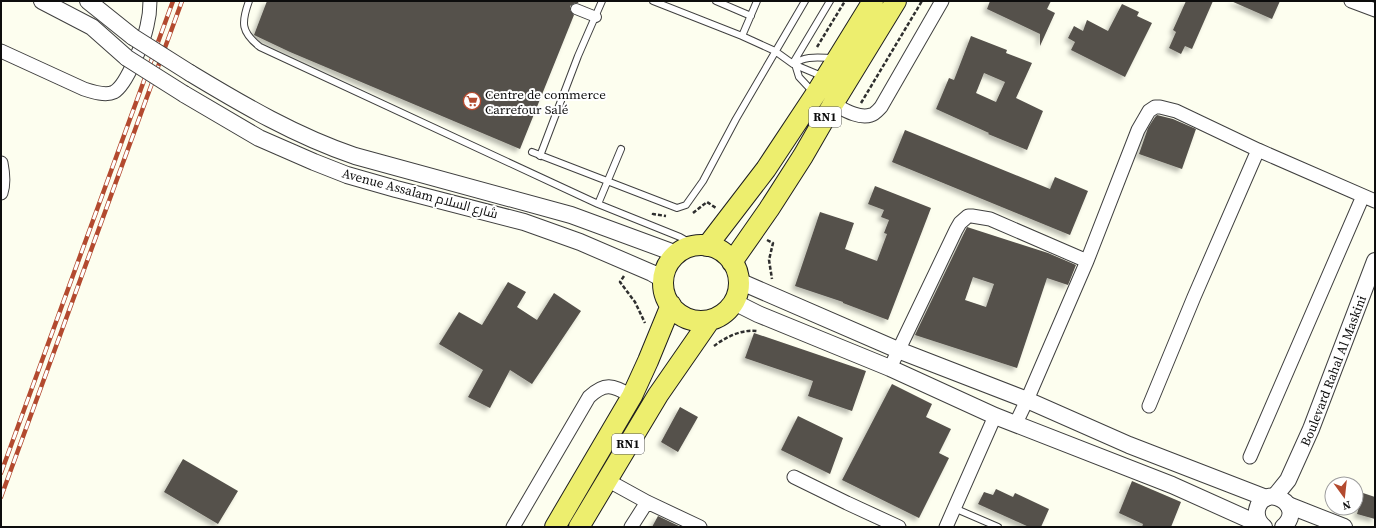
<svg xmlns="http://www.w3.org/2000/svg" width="1376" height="528" font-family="'Source Serif 4',Cairo,serif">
<defs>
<filter id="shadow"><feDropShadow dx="-3.5" dy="3.5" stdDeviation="2" flood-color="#0004"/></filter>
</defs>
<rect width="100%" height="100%" fill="#fdfeef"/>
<path fill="#55514b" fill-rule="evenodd" filter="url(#shadow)" d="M267 1H579L578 3H575L570 6V10L574 15 520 149 290 52 254 35Z
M990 1H1051L1047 9 1055 13 1040 46V34L987 9Z
M1186 1H1213L1192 49 1185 46 1181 54 1169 48 1176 32 1173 30Z
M1231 1H1280L1272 19Z
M1122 4 1139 12 1137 16 1152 23 1125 77 1071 50 1075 42 1068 38 1074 26 1083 31 1087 20 1108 31Z
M971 36 1007 50 1006 53 1032 63 1016 98 1043 111 1027 150 988 134 989 133 936 109 949 78 954 80ZM984 73 1005 82 996 102 976 93Z
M1157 115 1173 119 1196 129 1182 169 1139 154 1148 128 1155 117Z
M905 130 1050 189 1055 177 1088 191 1070 235 892 162Z
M875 186 931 208 888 320 843 303V302L795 286 820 212 854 223 845 249 877 261 887 234 884 233 889 220 881 217 884 210 868 204Z
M967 227 1048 253 1076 265 1068 285 1047 278 1017 368 915 335ZM973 277 994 284 986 307 965 300Z
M508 282 526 292 517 307 537 320 554 293 581 311 532 384 510 370 490 408 468 397 483 370 439 344 459 312 482 325Z
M754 333 866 371 852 411 808 396 813 381 745 358Z
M892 384 932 404 926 417 951 429 939 453 949 458 919 518 842 480Z
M680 407 698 417 678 452 661 442Z
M798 416 843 438 830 474 781 450Z
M183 459 238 491 218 524 164 492Z
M1132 481 1181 502 1171 527H1142L1143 524 1119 513Z
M996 489 1013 497 1015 493 1049 509 1041 527H1029L978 504 984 492 993 495Z
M1363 493 1375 497V519L1357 514Z
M658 516 681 527H652Z"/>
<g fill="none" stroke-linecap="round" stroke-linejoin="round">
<defs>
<path id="service" d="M249 1C241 23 241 32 260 47L598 204 680 237 696 246
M653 1 742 36 775 51 793 64 824 77
M716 1 751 16
M742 36 757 1
M793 63 830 1
M813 92 799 77 795 64C804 55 821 58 834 58
M532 152 677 208 686 205 703 181 736 119 805 1
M540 156 578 56 602 1
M598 204 621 149
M954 508 998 527"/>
<path id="pedestrian" d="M576 9 596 17"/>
<path id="minor" d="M1351 1 1375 10
M1 51 84 89C93 92 106 96 114 92 127 85 144 40 147 26 149 18 150 9 150 1
M833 104C843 109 858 119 871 115 875 114 878 110 881 107L942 1
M1 163C3 173 4 184 1 193
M890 368 956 230 960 223 968 216H972L990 219 1087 261
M1149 406 1194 297 1258 150
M1016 423 1027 400 1087 261 1138 130 1149 111 1155 107H1160L1176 111 1258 150 1375 201
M1250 457 1363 196
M794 477 847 503 899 527
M607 480 647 502 700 527
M513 527 589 397C606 381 613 386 632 396
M631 527 647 502
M946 527 995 416"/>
<g id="tertiary">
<path d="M42 1 92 27 127 58"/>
<path d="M88 1 133 37"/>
<path d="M190 73C243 105 296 136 355 156L571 215 677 254"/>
<path d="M184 94 259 138 314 162 347 175 396 189 524 222 580 242 652 273 664 280"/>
<path d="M739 281 898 350 1027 400 1129 445 1266 498"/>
<path d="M734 302 758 314 890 368 995 416 1172 485 1261 525"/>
<path id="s1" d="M1275 496 1288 480 1311 429 1375 261"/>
<path d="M1288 505 1344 527"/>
<path d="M1264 527C1259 523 1256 517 1257 510 1263 481 1308 505 1283 527"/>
</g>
<path id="primary" d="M663 283a38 38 0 1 1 76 0a38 38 0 1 1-76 0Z
M707 246 766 169 815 95 873 1
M732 262 769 209 803 156 833 104 896 1
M555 527 632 396 648 361 671 305
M579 527 658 395 710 320"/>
</defs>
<use href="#service" stroke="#404040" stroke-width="8"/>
<use href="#pedestrian" stroke="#404040" stroke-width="12"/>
<use href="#minor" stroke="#404040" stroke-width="15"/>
<use href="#tertiary" stroke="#404040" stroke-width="18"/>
<use href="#primary" stroke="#1e1e1e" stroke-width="22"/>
<path stroke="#2f2f2f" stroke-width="2.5" stroke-dasharray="4 2" stroke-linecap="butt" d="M817 47 845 1
M861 103 922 1
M693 213 707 202 716 208
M653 215V214L666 216
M767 240 773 243 769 260 772 279
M624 276 620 282 635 302 645 323
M714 346C726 337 742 329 757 331"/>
<use href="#service" stroke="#fff" stroke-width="6"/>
<use href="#pedestrian" stroke="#fff" stroke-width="10"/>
<use href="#minor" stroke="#fff" stroke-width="13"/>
<use href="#tertiary" stroke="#fff" stroke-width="16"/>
<use href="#primary" stroke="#edee6e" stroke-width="20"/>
<defs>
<path id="rail" d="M1 473 173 1
M1 497 182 1"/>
</defs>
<use href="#rail" stroke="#b34a2f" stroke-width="4.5"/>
<use href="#rail" stroke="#fff" stroke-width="3" stroke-dasharray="9" stroke-linecap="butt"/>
<defs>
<path id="tertiary-bridge" d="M133 37 190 73
M127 58 184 94"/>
</defs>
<use href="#tertiary-bridge" stroke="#404040" stroke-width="18" stroke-linecap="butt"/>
<use href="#tertiary-bridge" stroke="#fff" stroke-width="16"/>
</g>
<defs>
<symbol id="supermarket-ring" viewBox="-11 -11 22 22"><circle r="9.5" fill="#fff" stroke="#b34a2f" stroke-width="1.5"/><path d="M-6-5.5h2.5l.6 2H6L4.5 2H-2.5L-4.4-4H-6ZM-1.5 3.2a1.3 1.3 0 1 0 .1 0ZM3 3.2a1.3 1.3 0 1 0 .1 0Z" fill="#b34a2f"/></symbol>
</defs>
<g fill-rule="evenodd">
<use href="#supermarket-ring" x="462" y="91" width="20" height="20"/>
</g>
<g text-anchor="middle" stroke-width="4" stroke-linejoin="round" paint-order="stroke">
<g fill="#fff" stroke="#565656" stroke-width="1">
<rect x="809" y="107" width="32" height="20" rx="3"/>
<rect x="612" y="434" width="32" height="20" rx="3"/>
</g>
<g font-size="12" font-weight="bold" fill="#0d0d0d">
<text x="825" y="121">RN1</text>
<text x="628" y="448">RN1</text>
</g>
<g font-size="13" fill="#0d0d0d" stroke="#fff" text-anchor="start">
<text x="485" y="99">Centre de commerce<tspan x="485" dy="15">Carrefour Salé</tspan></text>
</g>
<g font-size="13" fill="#0d0d0d" stroke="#fff">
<text transform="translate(420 193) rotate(15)" y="5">Avenue Assalam شارع السلام</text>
<text dy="5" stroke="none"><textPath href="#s1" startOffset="139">Boulevard Rahal Al Maskini</textPath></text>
</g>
</g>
<rect width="1376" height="528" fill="none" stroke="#0d0d0d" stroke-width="4"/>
<g transform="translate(1344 496) rotate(165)"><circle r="19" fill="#ffffff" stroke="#9e9e9e"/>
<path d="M0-3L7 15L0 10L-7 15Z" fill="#b34a2f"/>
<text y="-6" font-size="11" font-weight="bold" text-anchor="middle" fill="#0d0d0d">N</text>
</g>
</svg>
